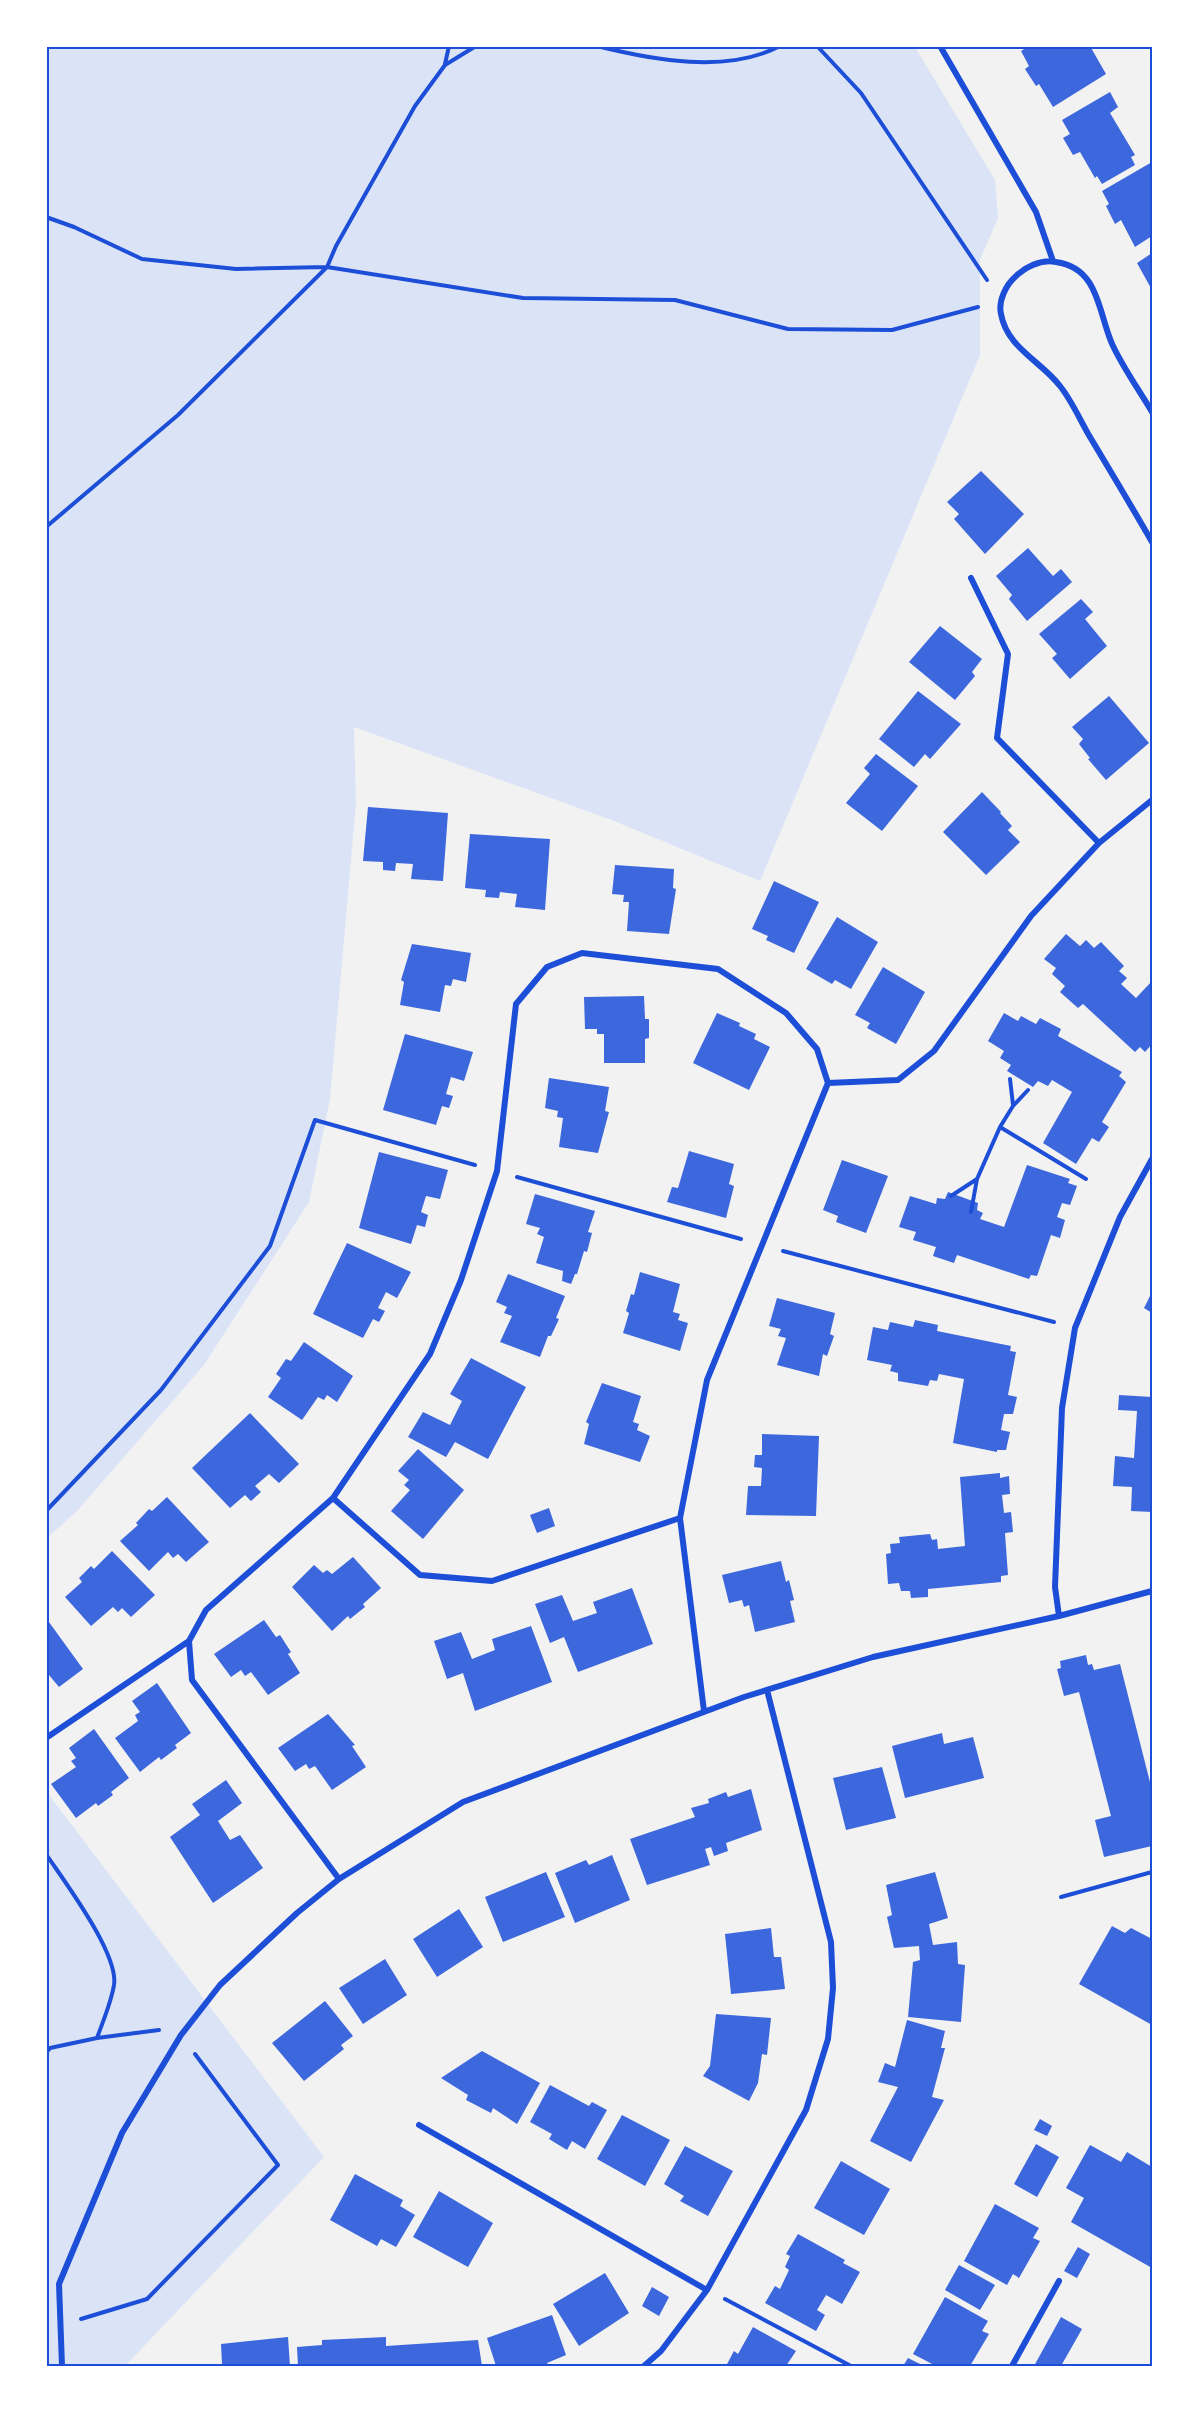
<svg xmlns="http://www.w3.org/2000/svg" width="1199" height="2413" font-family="'Open Sans',sans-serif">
<rect width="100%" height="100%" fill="#f2f2f2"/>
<path fill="#dbe4f7" d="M47 47H915L995 180 998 218 980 260V355L760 881 609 819 354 727 356 803 330 1099 309 1202 204 1365 77 1511 47 1538Z
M46 1791 324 2157 125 2366H47Z"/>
<path fill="#3d67dc" d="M1029 46H1090L1106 74 1053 107 1039 84 1036 86 1025 69 1029 66 1021 51Z
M1110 92 1118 107 1110 113 1135 155 1131 157 1135 165 1102 184 1097 176 1095 178 1080 152 1073 155 1063 138 1070 134 1062 120Z
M1152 162V236L1135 247 1121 220 1115 224 1106 206 1109 204 1102 191Z
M1152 253V290L1137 263Z
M981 471 1024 514 985 554 954 519 959 514 947 502Z
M1028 548 1053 576 1061 569 1072 582 1027 621 1009 599 1012 595 996 576Z
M1081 599 1093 612 1085 619 1107 646 1070 679 1052 658 1057 654 1039 634Z
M940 626 982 659 972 672 975 676 955 700 909 662Z
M918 691 961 724 930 759 925 754 914 767 879 739Z
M1109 696 1149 743 1106 780 1088 759 1090 758 1079 744 1083 739 1072 727Z
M876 754 918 786 882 831 846 803 870 774 864 768Z
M982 792 1001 812 1000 813 1012 826 1008 830 1020 842 986 875 943 832Z
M368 807 448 813 443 881 411 879 413 864 396 863 395 871 383 870V862L363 861Z
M470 834 550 839 545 910 515 907 517 894 500 892 499 898 485 897 486 890 465 888Z
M615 865 674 869 673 888 676 889 669 934 627 931 629 902H623L624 895 612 894Z
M774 881 819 902 794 953 766 940 768 936 752 929Z
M837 917 878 942 851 989 835 980 832 984 806 969Z
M1066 934 1080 946 1086 940 1094 948 1101 942 1124 966 1119 971 1127 978 1121 984 1136 998 1152 981V1044L1145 1052 1140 1047 1135 1052 1083 1004 1078 1008 1060 992 1065 986 1052 974 1056 968 1044 959Z
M412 944 471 953 466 982 453 979 451 986 445 985 440 1012 400 1005 404 982 401 980Z
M883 967 925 992 896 1044 867 1028 870 1023 855 1015Z
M644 996 645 1019H649V1038L645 1039V1063H604V1034H597V1029H585L584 997Z
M717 1013 740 1023 739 1026 756 1034 754 1039 770 1047 749 1090 693 1063Z
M1004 1013 1018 1021 1021 1016 1036 1024 1040 1018 1061 1029 1058 1036 1122 1072 1119 1076 1126 1082 1102 1122 1109 1127 1099 1142 1092 1138 1076 1164 1043 1143 1072 1092 1052 1080 1048 1086 1038 1081 1033 1087 1007 1071 1011 1065 1000 1058 1004 1051 988 1041Z
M405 1034 473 1052 464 1081 451 1077 446 1094 453 1096 449 1108 442 1106 436 1125 383 1110Z
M549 1078 609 1087 605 1111 609 1112 598 1153 559 1147 563 1118 557 1117 558 1111 545 1108Z
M689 1151 734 1164 729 1184 734 1186 726 1218 667 1202 672 1187 678 1188Z
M379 1152 448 1170 440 1199 426 1196 421 1212 428 1215 425 1227 417 1225 411 1244 359 1228Z
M842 1160 888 1176 866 1233 836 1222 838 1216 823 1210Z
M1027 1165 1070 1179 1068 1183 1077 1186 1070 1205 1062 1203 1057 1217 1065 1220 1060 1238 1051 1235 1037 1276 1031 1275 1029 1279 957 1255 954 1263 933 1256 936 1247 913 1240 916 1232 899 1227 910 1196 936 1204 937 1198 945 1199 948 1192 978 1203 977 1210 983 1213 980 1219 1004 1227Z
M535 1194 595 1211 588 1232 592 1233 587 1252 584 1251 577 1274H575L571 1284 562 1281 563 1271 536 1263 544 1237 537 1234 540 1228 526 1224Z
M347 1243 411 1272 397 1298 386 1292 378 1308 385 1311 379 1322 373 1319 363 1338 313 1314Z
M640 1272 680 1284 673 1312 680 1314 678 1320 688 1323 680 1351 623 1333 629 1313 626 1311 631 1294 634 1295Z
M508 1274 565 1296 556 1318 559 1319 551 1336H548L540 1357 500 1342 512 1316 504 1313 507 1307 496 1302Z
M1152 1292V1313L1144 1308Z
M777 1298 835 1313 830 1334 834 1336 827 1356 823 1354 819 1376 777 1365 786 1338 778 1336 781 1329 769 1326Z
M915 1320 938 1325 937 1331 1011 1346 1010 1351 1016 1352 1008 1395 1017 1397 1013 1414H1004L1001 1430 1010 1432 1006 1450H997V1452L953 1443 964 1379 939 1374 937 1381 930 1380 928 1386 898 1381V1373L890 1371 892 1365 867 1360 873 1327 888 1330 890 1322 913 1327Z
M304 1342 353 1376 337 1402 327 1395 324 1400 318 1397 302 1420 268 1397 281 1378 276 1374 286 1359 291 1361Z
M471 1358 526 1387 488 1459 455 1442 446 1457 408 1437 423 1412 450 1425 462 1401 450 1394Z
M602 1383 641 1396 633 1422 639 1424 637 1430 650 1436 640 1462 584 1444 589 1424 586 1422Z
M1119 1395 1152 1397V1512L1131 1511 1132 1487 1113 1486 1115 1456 1134 1458 1137 1411 1118 1410Z
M250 1413 299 1464 279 1483 269 1474 255 1486 261 1492 251 1501 245 1495 230 1508 192 1468Z
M762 1434 819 1436 816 1516 746 1515 748 1486H761L762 1468 754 1467 755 1455H762Z
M418 1449 464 1490 423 1539 391 1511 410 1490 404 1485 409 1480 398 1471Z
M1000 1473V1478L1009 1476 1010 1494 1002 1495 1004 1513 1011 1512 1013 1532 1005 1533 1008 1575 1001 1576V1582L928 1589V1597L911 1598 910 1591H901L899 1583 888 1584 886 1554 891 1553 890 1544 900 1543 899 1537 930 1534 932 1540 937 1539 938 1549 965 1546 960 1477Z
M167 1497 209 1542 186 1562 178 1554 173 1558 168 1552 149 1571 120 1541 138 1525 136 1523 149 1509 152 1511Z
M549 1508 555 1526 537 1533 530 1515Z
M112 1551 155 1595 131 1617 122 1608 118 1612 113 1607 91 1626 65 1597 82 1582 79 1578 91 1566 94 1569Z
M353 1557 381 1588 363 1604 365 1607 350 1619 348 1616 332 1631 292 1587 314 1565 323 1573 327 1570 332 1574Z
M781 1561 786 1582 789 1580 794 1600 790 1601 795 1622 755 1632 749 1605 744 1607 742 1600 729 1603 722 1575Z
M632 1588 653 1644 578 1672 564 1637 550 1643 535 1604 562 1595 573 1621 597 1613 593 1602Z
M46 1618 83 1669 59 1687 49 1675 46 1677Z
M264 1620 276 1637 280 1635 291 1652 288 1654 300 1673 268 1695 251 1672 245 1676 241 1670 231 1677 214 1654Z
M531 1626 552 1682 475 1711 463 1673 447 1679 434 1641 461 1632 472 1659 495 1650 492 1639Z
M1086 1655 1088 1665 1092 1664 1094 1670 1120 1664 1152 1790V1846L1104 1857 1095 1820 1111 1816 1079 1692 1064 1696 1057 1669 1061 1668 1060 1661Z
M157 1683 191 1733 175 1745 177 1748 161 1760 159 1757 140 1772 115 1738 138 1721 135 1715 140 1712 132 1701Z
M328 1714 355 1745 352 1746 366 1767 332 1790 315 1766 309 1769 306 1764 295 1771 278 1748Z
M94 1729 129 1778 111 1792 113 1795 98 1806 96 1803 76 1818 51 1784 76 1767 71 1761 76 1758 69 1748Z
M942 1733 944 1744 973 1737 984 1778 905 1798 892 1746Z
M882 1767 896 1818 846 1830 833 1778Z
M226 1780 242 1803 218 1821 230 1840 240 1835 263 1868 213 1903 170 1837 200 1815 192 1804Z
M751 1789 762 1830 726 1843 728 1851 714 1856 711 1847 705 1849 710 1865 647 1885 630 1839 695 1817 691 1808 709 1803 708 1799 726 1792 728 1797Z
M612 1855 630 1900 575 1923 555 1873 586 1860 589 1865Z
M546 1872 565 1917 503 1942 485 1897Z
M935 1872 948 1918 929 1924 933 1945 957 1942 958 1964 965 1965 961 2022 908 2017 913 1962 920 1960 919 1946 894 1948 887 1917 892 1915 886 1885Z
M459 1909 483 1947 437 1977 413 1939Z
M1112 1926 1125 1933 1131 1928 1152 1939V2025L1079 1984Z
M771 1928 774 1957H781L785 1989 731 1994 725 1934Z
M385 1959 407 1995 363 2024 339 1988Z
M325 2001 353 2036 341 2045 344 2049 304 2081 272 2043Z
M716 2014 771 2018 767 2055 762 2054 758 2083 749 2101 703 2076 710 2066Z
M907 2020 945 2031 941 2048H945L932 2097 944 2100 911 2162 870 2141 898 2087 878 2082 885 2063 895 2067Z
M482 2051 540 2083 517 2124 493 2108 491 2113 466 2100 468 2095 441 2078Z
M550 2085 589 2106 592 2102 607 2110 585 2149 572 2141 567 2150 549 2139 552 2134 530 2122Z
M622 2115 670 2140 645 2186 597 2159Z
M1040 2119 1052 2126 1047 2136 1034 2130Z
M1036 2144 1059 2157 1037 2197 1014 2184Z
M1090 2145 1121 2162 1127 2152 1152 2167V2268L1071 2222 1084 2198 1066 2188Z
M685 2146 733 2171 708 2216 680 2201 684 2196 664 2184Z
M841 2161 890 2189 864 2235 814 2208Z
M355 2174 403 2200 400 2206 415 2215 396 2247 381 2239 377 2246 330 2220Z
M439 2191 493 2223 468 2267 413 2237Z
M995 2204 1039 2228 1033 2238 1040 2241 1019 2278 1013 2274 1007 2285 964 2261Z
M798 2234 845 2260 843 2263 860 2272 842 2304 826 2295 817 2310 825 2315 816 2331 765 2303 775 2286 780 2289 789 2270 785 2267 790 2256 786 2254Z
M1078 2247 1090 2254 1077 2278 1064 2271Z
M959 2265 995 2285 980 2310 945 2290Z
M605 2273 629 2313 579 2346 553 2304Z
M652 2287 669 2297 659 2316 642 2306Z
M945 2297 988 2321 982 2331 989 2334 970 2366H936L913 2354Z
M552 2315 566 2355 547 2363 549 2366H496L487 2338Z
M1061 2317 1082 2329 1061 2366H1034Z
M753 2327 796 2351 786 2366H726L734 2351 738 2354Z
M288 2337 290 2366H212L222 2364 221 2344Z
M386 2337V2346L478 2340 482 2366H298L297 2347 322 2345V2340Z
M908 2358 924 2366H903Z"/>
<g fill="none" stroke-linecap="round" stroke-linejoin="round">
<path stroke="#1d4ed8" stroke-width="4" d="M597 46C653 60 727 74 780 46
M817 46 861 93 987 280
M445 64 449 46
M46 217 74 227 142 259 236 269 327 267 523 298 675 300 788 329 892 330 978 307
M46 527 178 415 327 267 336 246 415 106 445 65 476 46
M1010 1079 1013 1105
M1000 1127 1013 1106 1028 1090
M517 1177 741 1239
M951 1196 977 1179
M971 1212 977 1179 1000 1127 1086 1179
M783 1251 1054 1322
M46 1511 161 1390 270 1246 315 1120 475 1165
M46 1854C64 1881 119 1954 114 1985 111 2003 103 2021 97 2038
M1061 1897 1152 1872
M46 2053 50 2048 97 2038 159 2030
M725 2299 851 2366
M81 2319 147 2299 278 2165 195 2054"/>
<path stroke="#1d4ed8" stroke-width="6" d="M940 46 1036 212 1053 261
M1152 412C1139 390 1124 369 1113 346 1098 314 1100 268 1056 262 1041 259 1025 267 1015 277 1006 285 998 301 1001 314 1007 348 1041 361 1060 386 1072 401 1080 420 1090 437 1111 472 1132 507 1152 542
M971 578 1008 654 997 738 1099 843
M333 1498 420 1575 492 1581 680 1518
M1059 1616 1055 1587 1062 1408 1075 1328 1120 1217 1152 1159
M704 1711 680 1518 707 1380 828 1083 898 1080 934 1051 1031 916 1099 843 1152 800
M46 1738 189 1641
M339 1879 192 1680 189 1641 206 1610 333 1498 430 1354 461 1280 497 1171 516 1004 547 967 582 953 718 969 786 1013 817 1049 828 1083
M419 2125 707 2290
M62 2366 59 2284 122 2133 181 2035 220 1985 297 1913 339 1879 463 1802 744 1697 873 1657 1059 1616 1152 1591
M644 2366 661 2351 707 2290 806 2110 828 2039 833 1988 831 1942 767 1690
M1012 2366 1059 2281"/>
</g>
<rect width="1199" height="2413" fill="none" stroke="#ffffff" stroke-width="96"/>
<rect x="48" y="48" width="1103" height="2317" fill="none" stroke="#1d4ed8" stroke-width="2"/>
</svg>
